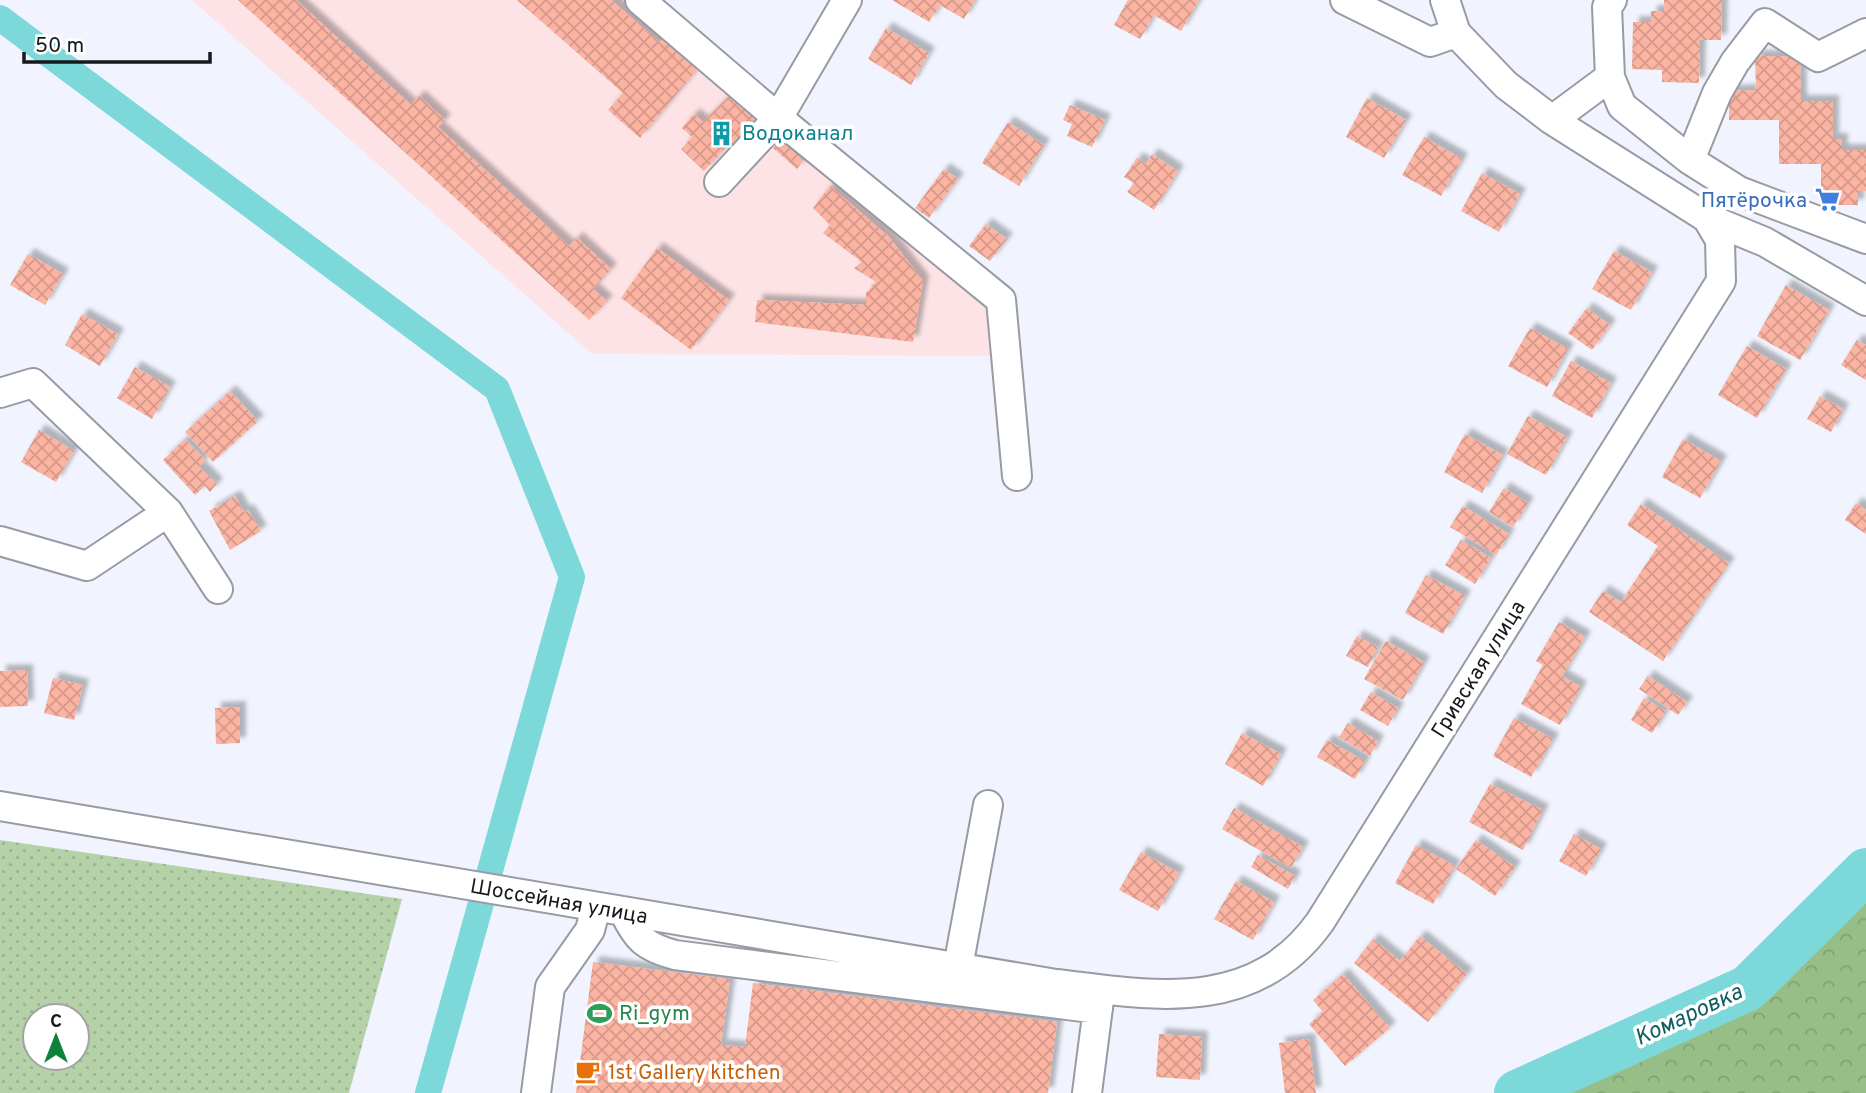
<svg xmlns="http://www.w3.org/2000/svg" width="1866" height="1093" font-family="Overpass,sans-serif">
<defs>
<pattern id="green-dots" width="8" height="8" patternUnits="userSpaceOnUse" patternTransform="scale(1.75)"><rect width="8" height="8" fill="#b4d1a8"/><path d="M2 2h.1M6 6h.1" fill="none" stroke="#9ab390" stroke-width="1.8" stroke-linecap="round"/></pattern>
<pattern id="forest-crowns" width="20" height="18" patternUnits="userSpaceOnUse" patternTransform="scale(1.75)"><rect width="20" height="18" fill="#97be86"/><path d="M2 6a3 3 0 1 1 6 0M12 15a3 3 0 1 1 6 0" fill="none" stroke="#81a373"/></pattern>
<pattern id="building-cross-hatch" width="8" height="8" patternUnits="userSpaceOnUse" patternTransform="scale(1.75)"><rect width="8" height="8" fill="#fbb3a2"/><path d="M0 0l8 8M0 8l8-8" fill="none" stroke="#d6998b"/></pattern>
<filter id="shadow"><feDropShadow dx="6" dy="-6" stdDeviation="2" flood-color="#0004"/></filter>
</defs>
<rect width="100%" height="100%" fill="#f1f4fe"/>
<path fill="#fee3e6" d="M192 0H657L975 260 995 301 994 356 592 354Z"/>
<path fill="url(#green-dots)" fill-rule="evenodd" d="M0 840 402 899 349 1093H0ZM77 1016V1058H35V1016Z"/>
<path fill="url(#forest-crowns)" d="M1866 901V1093H1561L1768 989Z"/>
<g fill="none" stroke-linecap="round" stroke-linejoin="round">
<path stroke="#7dd8d9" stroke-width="26" d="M0 18 497 389 572 577 428 1093"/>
<path stroke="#7dd8d9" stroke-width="46" d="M1517 1093 1748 988 1866 871"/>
</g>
<path fill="url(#building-cross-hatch)" filter="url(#shadow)" d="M238 0H296L411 105 419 96 445 120 438 127 569 246 577 238 611 269 593 289 607 301 589 320Z
M517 0H611L659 42 664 37 699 67 640 138 608 110 623 93Z
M892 0H975L964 19 940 5 929 22Z
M1128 0H1199L1181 31 1154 15 1140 39 1114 25Z
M1664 0H1722L1721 40H1700L1699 83 1662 82V70L1632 69 1633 22H1651V11H1664Z
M886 28 929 53 911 85 868 59Z
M1755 56H1800L1801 101H1833V139H1842V150H1866V191H1858V205H1821V164H1779V120H1729V91L1756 90Z
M731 94 765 124 737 155 727 146 704 171 681 149 692 137 682 128 694 114 703 122Z
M1367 98 1406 120 1384 158 1346 137Z
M1070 105 1105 120 1092 147 1067 136 1072 124 1063 120Z
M1008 122 1044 145 1019 186 982 163Z
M1424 137 1462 159 1441 196 1402 175Z
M780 139 804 160 797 169 773 148Z
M1152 154 1178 171 1154 210 1127 192 1134 183 1124 177 1137 158 1146 164Z
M944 169 958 179 929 218 915 208Z
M1482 173 1520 194 1499 232 1461 211Z
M830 186 889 237 923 281 913 342 755 322 757 300 866 305V293L876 282 854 268 862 262 823 233 830 225 813 208Z
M986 224 1007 239 990 261 969 246Z
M657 248 729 300 691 350 621 298Z
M1614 251 1652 272 1631 310 1592 289Z
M28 254 63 274 45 305 10 285Z
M1786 285 1829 310 1800 360 1757 336Z
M1587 308 1610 325 1592 350 1568 333Z
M82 314 118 334 100 366 65 345Z
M1530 328 1568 349 1547 387 1508 366Z
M1857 340 1866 345V380L1841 365Z
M1747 346 1786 369 1757 418 1718 395Z
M1571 361 1611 383 1592 418 1552 396Z
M135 367 170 387 152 419 117 398Z
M230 391 258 421 213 462 185 432Z
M1820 396 1843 409 1831 432 1807 419Z
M1528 416 1567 437 1546 475 1507 454Z
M39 430 74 451 56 482 21 462Z
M1465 434 1503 455 1482 493 1444 472Z
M185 439 206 460 199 466 217 484 210 492 205 486 195 495 163 460Z
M1683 439 1721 461 1700 498 1662 477Z
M1504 488 1528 503 1513 527 1489 512Z
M235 496 244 512 248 510 261 531 230 550 209 511Z
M1856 503 1866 510V534L1845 520Z
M1641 504 1729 563 1663 661 1589 612 1603 591 1621 602 1658 546 1627 525Z
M1463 506 1509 534 1496 555 1450 527Z
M1461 540 1491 558 1475 584 1445 565Z
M1426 575 1465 596 1443 634 1405 613Z
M1559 622 1585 637 1562 676 1581 687 1560 725 1521 704 1543 665 1536 661Z
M1357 636 1378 647 1368 667 1346 656Z
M1386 641 1424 662 1403 700 1364 679Z
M27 670 28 706 0 707V671Z
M1648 676 1687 702 1678 715 1639 689Z
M53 678 83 685 74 720 44 713Z
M1371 692 1398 708 1388 726 1360 710Z
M1644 698 1666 711 1652 733 1631 720Z
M240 707V743L216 744 215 708Z
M1514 718 1553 739 1531 777 1493 756Z
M1348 723 1378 741 1370 756 1339 737Z
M1242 733 1281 754 1263 786 1225 764Z
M1327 740 1365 761 1355 779 1317 757Z
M1490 784 1543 810 1523 850 1469 822Z
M1234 808 1303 847 1291 868 1222 829Z
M1574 834 1601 849 1586 876 1559 861Z
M1476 840 1515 867 1495 896 1456 869Z
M1416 845 1455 866 1433 904 1395 883Z
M1141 852 1179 873 1158 911 1119 890Z
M1258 855 1295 876 1288 889 1251 867Z
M1236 881 1274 902 1253 940 1214 919Z
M1420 936 1467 974 1428 1022 1354 963 1373 939 1400 961Z
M593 962 730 979 721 1045 745 1047 753 983 1057 1022 1048 1093H576Z
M1343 974 1390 1028 1345 1066 1309 1024 1323 1012 1313 1000Z
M1159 1034 1202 1037 1200 1080 1156 1077Z
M1309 1039 1316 1093H1285L1279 1043Z"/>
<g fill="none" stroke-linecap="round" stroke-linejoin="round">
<defs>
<path id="minor" d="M640 0 778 118 1001 300 1017 476
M1345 0 1430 42 1456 33
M1445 0 1456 33 1506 85 1552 120 1707 218 1765 242 1866 301
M1610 77 1622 106 1690 160 1717 93 1735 62 1765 23 1818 57 1866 33
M1552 120 1610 77 1607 7 1612 0
M1690 160 1739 191 1866 239
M719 182 778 118 847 0
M0 393 33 383 168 512 87 566 0 541
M168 512 218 589
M0 806 1056 984C1155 996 1254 1014 1320 922L1721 281 1720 240 1707 218
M624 912C637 939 645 947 675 955L1098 1009
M958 967 988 805
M536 1093 550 987 590 930 596 907
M1087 1093 1100 992"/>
</defs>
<use href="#minor" stroke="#989ba3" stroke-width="32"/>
<use href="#minor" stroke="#fff" stroke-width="28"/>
</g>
<defs>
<symbol id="building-bare" viewBox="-9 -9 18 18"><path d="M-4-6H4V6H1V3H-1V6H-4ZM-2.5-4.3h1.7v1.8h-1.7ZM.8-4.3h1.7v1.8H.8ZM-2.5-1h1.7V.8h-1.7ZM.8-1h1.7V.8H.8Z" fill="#0f9aa8" stroke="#fff" stroke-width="2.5" paint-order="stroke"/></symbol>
<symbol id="supermarket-bare" viewBox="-9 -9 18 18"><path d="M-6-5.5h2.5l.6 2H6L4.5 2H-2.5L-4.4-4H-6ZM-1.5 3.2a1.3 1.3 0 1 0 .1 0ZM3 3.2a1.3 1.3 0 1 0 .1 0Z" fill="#3f7fe0" stroke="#fff" stroke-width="2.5" paint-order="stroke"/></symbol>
<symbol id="stadium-bare" viewBox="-9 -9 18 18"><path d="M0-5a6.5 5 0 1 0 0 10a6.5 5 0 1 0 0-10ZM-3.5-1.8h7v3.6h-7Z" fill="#2e9e5b" stroke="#fff" stroke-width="2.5" paint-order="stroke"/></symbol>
<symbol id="cafe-bare" viewBox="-9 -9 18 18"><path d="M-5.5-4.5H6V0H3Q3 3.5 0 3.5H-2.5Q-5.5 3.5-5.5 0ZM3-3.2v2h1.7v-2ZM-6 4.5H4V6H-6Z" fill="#e8710a" stroke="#fff" stroke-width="2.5" paint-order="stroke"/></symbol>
</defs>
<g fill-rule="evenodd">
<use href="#building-bare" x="704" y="116" width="35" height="35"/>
<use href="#supermarket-bare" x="1810" y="182" width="35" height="35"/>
<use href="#stadium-bare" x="582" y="996" width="35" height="35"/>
<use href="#cafe-bare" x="570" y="1054" width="35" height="35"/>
</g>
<g text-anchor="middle" stroke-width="7" stroke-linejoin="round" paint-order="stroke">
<g font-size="21" fill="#0d838f" stroke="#fff" text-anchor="start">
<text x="742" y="140">Водоканал</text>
</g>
<g font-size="21" fill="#366cbe" stroke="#fff" text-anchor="end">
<text x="1807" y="207">Пятёрочка</text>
</g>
<g font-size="21" fill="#18191c" stroke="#fff">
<text transform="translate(1478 669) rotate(-58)" y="7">Гривская улица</text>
<text transform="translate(559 901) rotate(10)" y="7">Шоссейная улица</text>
</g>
<g font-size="21" fill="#27864d" stroke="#fff" text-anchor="start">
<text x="619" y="1020">Ri_gym</text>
</g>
<g font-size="21" fill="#c56008" stroke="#fff" text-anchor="start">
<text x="608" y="1079">1st Gallery kitchen</text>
</g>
<g font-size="23" font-style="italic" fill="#0f5f60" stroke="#fff">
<text transform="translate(1688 1014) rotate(-25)" y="8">Комаровка</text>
</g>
</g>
<g transform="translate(56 1037)"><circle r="33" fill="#ffffff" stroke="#a3a3a4" stroke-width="2"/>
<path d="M0-5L12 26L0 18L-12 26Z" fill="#0d823b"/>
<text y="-10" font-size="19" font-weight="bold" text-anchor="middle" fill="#18191c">С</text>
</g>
<path d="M24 52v10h186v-10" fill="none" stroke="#18191c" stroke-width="3.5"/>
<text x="35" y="52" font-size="21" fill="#18191c" stroke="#ffffff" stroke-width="5" paint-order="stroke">50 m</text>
</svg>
